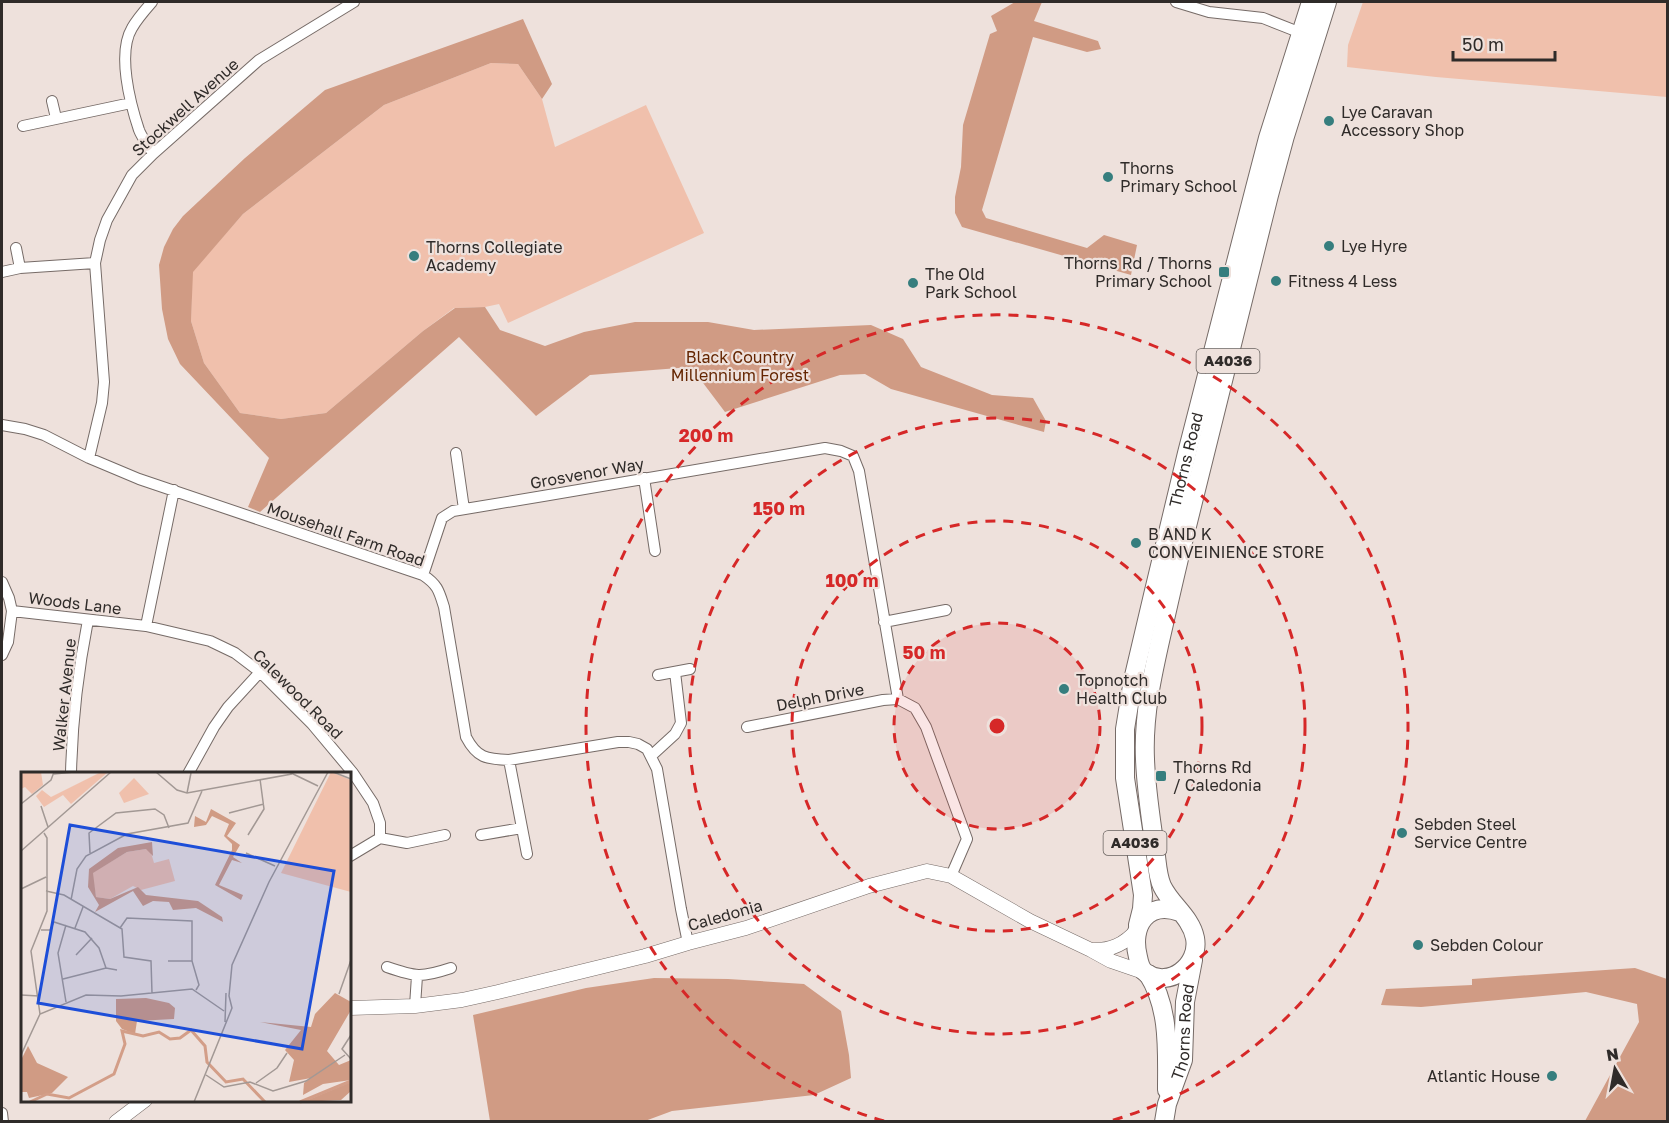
<svg xmlns="http://www.w3.org/2000/svg" width="1669" height="1123" font-family="'Golos Text',sans-serif">
<rect width="100%" height="100%" fill="#eee1dc"/>
<path fill="#f0c0ac" d="M1363 2H1667V97L1436 77 1347 67 1348 45Z
M491 63 518 64 542 99 555 147 646 105 704 233 508 323 499 304 485 307 454 308 423 331 326 413 281 419 240 413 204 363 191 321 192 272 243 214 384 105Z"/>
<path fill="#d09b84" d="M1015 2H1042L1034 21 1098 41 1101 49 1087 52 1033 37 982 210 986 218 1087 248 1104 235 1137 245 1131 275 962 227 955 213V197L961 167 963 125 990 34 997 31 991 16Z
M523 19 552 84 542 99 518 64 491 63 384 105 243 214 193 272 191 321 204 363 240 413 281 419 326 413 423 331 455 308 485 307 500 330 545 346 584 332 635 322H708L754 330 871 325 903 339 921 367 992 395 1033 398 1046 421 1044 432 891 389 865 374 840 375 725 412 691 367 590 375 536 416 459 337 260 512 248 507 269 458 180 364 168 339 162 309 159 265 164 247 173 229 183 216 245 158 325 90Z
M1635 968 1667 979V1121H1585L1639 1022 1637 1004 1586 992 1421 1007 1381 1005 1386 989 1472 985V979Z
M654 978 728 979 804 984 841 1011 849 1055 851 1078 814 1095 672 1111 645 1121H490L473 1015 586 988Z"/>
<g fill="none" stroke-linecap="round" stroke-linejoin="round">
<defs>
<path id="minor" d="M152 2C145 10 137 19 132 28 117 53 130 103 139 130 142 138 149 146 153 154
M1176 2 1209 12 1263 18 1301 33
M52 101 56 118
M23 126 131 103
M16 248 20 268
M2 272 20 268 95 263
M2 425 25 429 44 435 89 458 139 479 423 575C438 585 439 591 444 607L466 737C477 758 486 759 509 760L618 742H629L638 744 647 749 657 769 681 909 688 943
M456 453 464 509
M89 458 102 403 104 382 95 263 100 240 107 220 132 175 153 154 259 60 354 2
M644 478 655 551
M423 575 442 518 453 511C577 491 700 468 825 448L841 451 853 456 859 471 898 699
M2 582 9 598 12 611
M884 622 946 610
M146 626 174 490
M2 655 8 642 12 611 146 626 210 641 235 653 260 672 312 724 353 773 373 803 380 823V838
M658 675 690 669
M898 699 915 708 926 727 967 839 951 876
M747 727 883 700 898 699
M651 756 675 734 681 723 675 672
M509 760 527 854
M71 774C72 722 78 671 88 620
M188 774 214 727 228 707 260 672
M481 835 522 828
M380 838 407 843 445 835
M350 856 380 838
M387 967C416 977 421 978 451 968
M415 1006 417 976
M2 1113 3 1122"/>
<path id="tertiary" d="M1091 950C1110 951 1124 945 1137 930
M350 1008 415 1006 462 1000 498 992 645 956 688 943 746 928 869 886 927 871 951 876 1030 921 1091 950 1111 961 1146 973
M116 1122 145 1100"/>
<g id="trunk">
<path d="M1180 912C1147 900 1130 926 1138 957 1139 962 1141 970 1146 973 1169 989 1200 965 1195 938 1191 917 1171 905 1162 886 1157 875 1157 861 1155 849 1151 819 1146 789 1145 759 1143 714 1153 672 1163 628 1171 593 1179 557 1188 522 1215 413 1242 304 1269 195L1285 136 1327 2"/>
<path id="s1" d="M1138 925 1142 909 1143 895 1125 778V729L1133 680 1153 595 1187 453 1255 188 1268 138 1311 2"/>
<path d="M1148 974C1170 1008 1167 1051 1167 1090"/>
<path id="s2" d="M1164 1122 1167 1104 1183 1060 1185 1002 1193 960"/>
</g>
</defs>
<use href="#minor" stroke="#766b67" stroke-width="12"/>
<use href="#tertiary" stroke="#766b67" stroke-width="15"/>
<use href="#trunk" stroke="#766b67" stroke-width="20"/>
<use href="#minor" stroke="#fff" stroke-width="10"/>
<use href="#tertiary" stroke="#fff" stroke-width="14"/>
<use href="#trunk" stroke="#fff" stroke-width="18"/>
</g>
<circle cx="997" cy="726" r="103" fill="#d62828" fill-opacity=".12"/>
<g fill="none" stroke="#d62828" stroke-width="3" stroke-dasharray="10 8">
<circle cx="997" cy="726" r="103"/>
<circle cx="997" cy="726" r="205"/>
<circle cx="997" cy="726" r="308"/>
<path d="M884 1121A411 411 0 1 1 1110 1121"/>
</g>
<g fill="#367e7e" stroke="#eee1dc" stroke-width="2">
<circle cx="1329" cy="121" r="6"/>
<circle cx="1108" cy="177" r="6"/>
<circle cx="1329" cy="246" r="6"/>
<circle cx="414" cy="256" r="6"/>
<rect x="1218" y="266" width="12" height="12" rx="3"/>
<circle cx="1276" cy="281" r="6"/>
<circle cx="913" cy="283" r="6"/>
<circle cx="1136" cy="543" r="6"/>
<circle cx="1064" cy="689" r="6"/>
<rect x="1155" y="770" width="12" height="12" rx="3"/>
<circle cx="1402" cy="833" r="6"/>
<circle cx="1418" cy="945" r="6"/>
<circle cx="1552" cy="1076" r="6"/>
</g>
<g text-anchor="middle" stroke-width="4.5" stroke-linejoin="round" paint-order="stroke">
<g fill="#eee1dc" stroke="#68625f" stroke-width="1.5">
<rect x="1196.5" y="349" width="63" height="24" rx="4.5"/>
<rect x="1103.5" y="831" width="63" height="24" rx="4.5"/>
</g>
<g font-size="15" font-weight="bold" fill="#2f2b29">
<text x="1228" y="366">A4036</text>
<text x="1135" y="848">A4036</text>
</g>
<g font-size="16" fill="#2f2b29" stroke="#eee1dc">
<text transform="translate(185 107) rotate(-42)" y="6">Stockwell Avenue</text>
<text dy="6" stroke="none"><textPath href="#s1" startOffset="474">Thorns Road</textPath></text>
<text transform="translate(587 473) rotate(-10)" y="6">Grosvenor Way</text>
<text transform="translate(346 534) rotate(19)" y="6">Mousehall Farm Road</text>
<text transform="translate(75 603) rotate(7)" y="6">Woods Lane</text>
<text transform="translate(298 694) rotate(45)" y="6">Calewood Road</text>
<text transform="translate(64 695) rotate(-84)" y="6">Walker Avenue</text>
<text transform="translate(820 697) rotate(-11)" y="6">Delph Drive</text>
<text transform="translate(725 915) rotate(-16)" y="6">Caledonia</text>
<text dy="6" stroke="none"><textPath href="#s2" startOffset="93">Thorns Road</textPath></text>
</g>
<g font-size="16" fill="#2f2b29" stroke="#eee1dc" text-anchor="start">
<text x="1341" y="118">Lye Caravan<tspan x="1341" dy="18">Accessory Shop</tspan></text>
<text x="1120" y="174">Thorns<tspan x="1120" dy="18">Primary School</tspan></text>
<text x="1341" y="252">Lye Hyre</text>
<text x="426" y="253">Thorns Collegiate<tspan x="426" dy="18">Academy</tspan></text>
<text x="1212" y="269" text-anchor="end">Thorns Rd / Thorns<tspan x="1212" dy="18">Primary School</tspan></text>
<text x="925" y="280">The Old<tspan x="925" dy="18">Park School</tspan></text>
<text x="1288" y="287">Fitness 4 Less</text>
<text x="1148" y="540">B AND K<tspan x="1148" dy="18">CONVEINIENCE STORE</tspan></text>
<text x="1076" y="686">Topnotch<tspan x="1076" dy="18">Health Club</tspan></text>
<text x="1173" y="773">Thorns Rd<tspan x="1173" dy="18">/ Caledonia</tspan></text>
<text x="1414" y="830">Sebden Steel<tspan x="1414" dy="18">Service Centre</tspan></text>
<text x="1430" y="951">Sebden Colour</text>
<text x="1540" y="1082" text-anchor="end">Atlantic House</text>
</g>
<g font-size="16" fill="#642501" stroke="#eee1dc">
<text x="740" y="363">Black Country<tspan x="740" dy="18">Millennium Forest</tspan></text>
</g>
</g>
<g transform="translate(21 772)">
<rect width="330" height="330" fill="#eee1dc"/>
<path d="M9 0H20L22 13 11 22 4 15 0 17 1 1ZM80 0H87L50 32 42 23 23 35 15 24 21 18 30 25ZM310 0 330 8V120L260 101ZM113 6 128 22 103 31 98 21ZM125 77H129L133 91 148 87 154 109 120 118 112 114 89 127 75 125 71 101 106 80Z" fill="#f0c0ac"/>
<path d="M190 37 215 51 206 64 219 73 212 85 221 91 211 88 198 113 222 123 220 128 194 113 211 78V72L203 64 208 52 191 44 185 53 173 55 174 44 185 50ZM131 70 132 84 125 77 106 80 72 101 75 125 89 127 117 115 125 123 177 129 201 145 202 150 175 136 152 138 148 130 132 129 122 134 112 119 74 140 78 133 67 115 68 97 97 76ZM314 221 330 230V238L306 279 318 293 330 288V308L302 312 282 323 283 311 290 306 268 310 273 288 264 278 280 258 239 250 290 255 294 242ZM125 226 148 231 154 236 153 247 116 249 114 262 101 257 95 249V227ZM7 274 16 291 47 305 31 321 8 326 6 320H0V288ZM330 310V319L320 328 282 330Z" fill="#d09b84"/>
<path fill="none" stroke="#d39e88" stroke-width="3" d="M9 330 26 322 48 326 93 302 104 272 101 259 122 264 138 260 149 267 159 266 170 258 184 274 186 290 205 310 222 307 244 330M279 330 330 309"/>
<path fill="none" stroke="#a29894" stroke-width="1.5" d="M135 0 156 18 166 21 271 2M268 0 297 14M312 0 330 7M33 2 53 0M166 21 170 1M0 32 30 8 33 0M20 34 27 55M208 41 243 32M227 63 243 37 239 7M0 79 90 0M69 81 68 61 95 41 134 37 143 43 148 56M225 81 254 94M0 117 25 105M25 119 43 123 101 157 103 185 130 189 131 221M50 128 56 97 65 84 106 62 167 51 181 19M54 156 62 135M99 156 106 146 171 149V189L178 213 175 218M20 158H29L33 150 64 160 78 176 85 196M55 183 71 166M147 189H171M42 207 85 196 96 198M318 222 330 188M0 223 18 224M45 230 37 181 45 153M19 242 10 179 26 139V66L23 61M204 250 205 221M330 263 321 277 330 287M0 283 19 242 65 223 100 224 171 217 203 239M185 303 203 315 229 310 252 319 285 309 324 283M235 311 256 296 266 281M173 330 211 236 208 224 211 193 248 110 307 0"/>
<path fill="#1d4ed8" fill-opacity="0.15" stroke="#1d4ed8" stroke-width="3" d="M49 53 313 99 281 277 17 231Z"/>
<rect width="330" height="330" fill="none" stroke="#2f2b29" stroke-width="3"/>
</g>
<circle cx="997" cy="726" r="9" fill="#d62828" stroke="#eee1dc" stroke-width="3"/>
<g font-size="18" text-anchor="middle" font-weight="bold" fill="#d62828" stroke="#eee1dc" stroke-width="4.5" stroke-linejoin="round" paint-order="stroke">
<text x="706" y="442">200 m</text>
<text x="779" y="515">150 m</text>
<text x="852" y="587">100 m</text>
<text x="924" y="659">50 m</text>
</g>
<rect width="1669" height="1123" fill="none" stroke="#2f2b29" stroke-width="6"/>
<g transform="translate(1615 1069) rotate(350)" stroke="#eee1dc" stroke-width="4.5" paint-order="stroke">
<path d="M0-4.5L10 22L0 15L-10 22Z" fill="#2f2b29"/>
<text y="-9" font-size="16" font-weight="bold" text-anchor="middle" fill="#2f2b29">N</text>
</g>
<path d="M1453 51v9h102v-9" fill="none" stroke="#2f2b29" stroke-width="3"/>
<text x="1462" y="51" font-size="18" fill="#2f2b29" stroke="#eee1dc" stroke-width="4.5" paint-order="stroke">50 m</text>
</svg>
